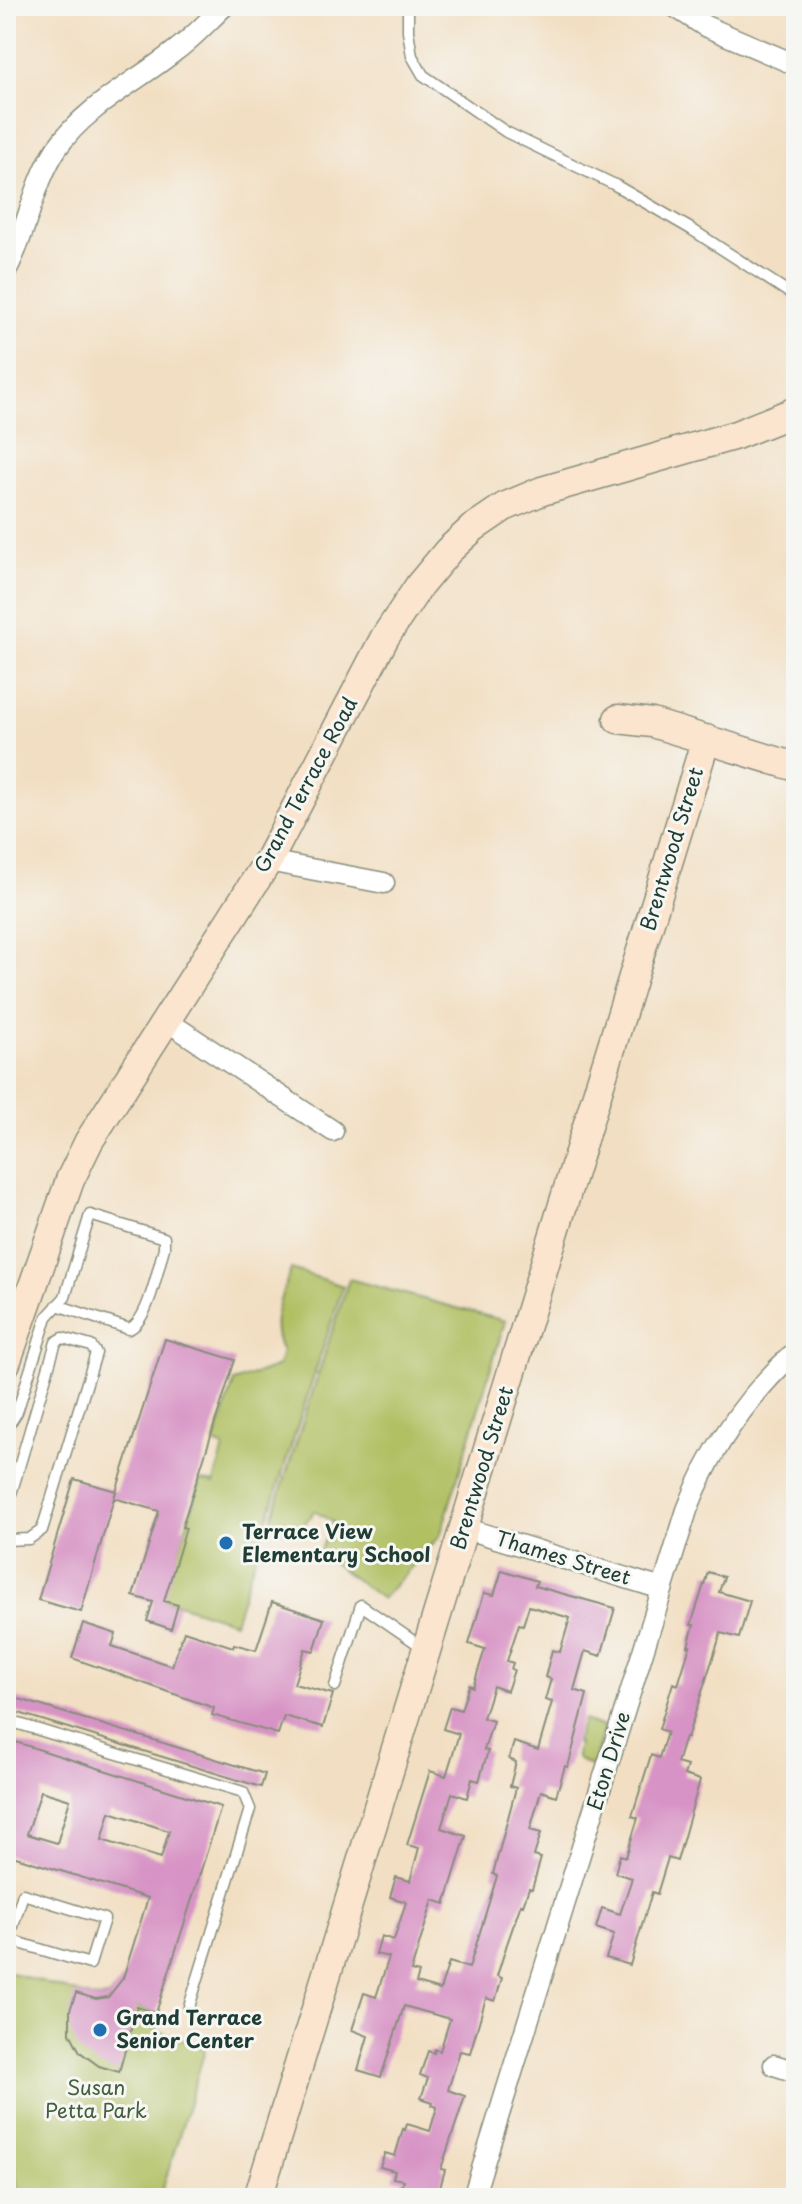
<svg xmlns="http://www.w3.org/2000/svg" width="802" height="2204" font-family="'Playpen Sans',sans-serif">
<rect width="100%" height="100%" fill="#f6f6f2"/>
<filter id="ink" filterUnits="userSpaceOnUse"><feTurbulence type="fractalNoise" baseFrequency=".0125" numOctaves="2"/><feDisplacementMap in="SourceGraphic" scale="16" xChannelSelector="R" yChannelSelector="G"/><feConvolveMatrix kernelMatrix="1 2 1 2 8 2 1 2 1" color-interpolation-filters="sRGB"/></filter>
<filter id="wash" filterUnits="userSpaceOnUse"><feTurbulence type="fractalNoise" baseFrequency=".006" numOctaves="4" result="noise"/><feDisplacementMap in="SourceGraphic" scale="32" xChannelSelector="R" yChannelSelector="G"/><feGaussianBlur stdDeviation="1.8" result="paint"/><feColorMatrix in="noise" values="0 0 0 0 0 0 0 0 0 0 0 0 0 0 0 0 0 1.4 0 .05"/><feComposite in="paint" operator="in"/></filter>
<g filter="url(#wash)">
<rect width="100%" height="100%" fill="#f2dfc3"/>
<path fill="#b1c063" stroke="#687e4c" stroke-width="2" d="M291 1269 343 1286 234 1622 163 1599 201 1480 214 1483 224 1448 214 1444 234 1382 278 1366 282 1352C267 1322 281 1299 291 1269Z
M349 1279 505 1321 440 1536 382 1599 319 1553 333 1522 314 1511 301 1529 286 1532 270 1524Z
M583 1720 604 1727 592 1767 579 1760 576 1755 578 1744 576 1743Z
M6 1971 96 1999 108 1997 113 1992 134 2006 160 2014 156 2031 201 2045 200 2048 205 2050 160 2198H19L6 2109Z"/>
<g id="blocks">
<path fill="#d793c5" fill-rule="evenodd" d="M165 1339 235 1360 182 1527 186 1528 164 1601 178 1605 171 1629 147 1621 153 1602 133 1596 159 1511 114 1498Z
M74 1479 116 1491 81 1612 38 1600Z
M502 1570 537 1581 535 1586 615 1608 601 1656 585 1651 574 1690 587 1694 568 1767 565 1766 556 1796 541 1791 530 1830 541 1833 534 1856 541 1858 532 1889 529 1888 523 1905 521 1904 507 1944 497 1976 502 1978 495 2001 486 1998 470 2053 460 2051 448 2090 465 2096 441 2169 445 2170 438 2195 424 2191 422 2198H398L403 2180 393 2178 395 2171 380 2167 385 2153 395 2156 403 2129 405 2130 407 2124 430 2131 437 2107 432 2105 433 2102 421 2098 428 2078 420 2075 428 2051 434 2053 435 2049 440 2051 450 2019 404 2006 381 2077 358 2070 368 2036 352 2030 364 1993 376 1997 389 1957 376 1954 381 1936 394 1940 406 1902 390 1897 396 1877 410 1881 419 1848 407 1845 430 1771 446 1776 459 1734 443 1729 450 1707 461 1710 469 1685 473 1687 485 1649 469 1644 484 1593 494 1595ZM529 1606 570 1618 560 1652 552 1650 545 1677 551 1679 545 1700 552 1702 538 1750 514 1742 509 1759 516 1762 510 1786 516 1788 493 1874 497 1876 469 1968 449 1962 440 1990 416 1983 419 1973 411 1971 433 1900 445 1904 466 1836 441 1828 452 1793 467 1798 472 1779 479 1781 488 1751 484 1750 493 1721 483 1718 493 1686 507 1691 514 1670 511 1669 513 1663 507 1661 519 1624 523 1625Z
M708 1572 724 1577 719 1592 750 1601 739 1638 721 1633 687 1738 685 1737 677 1763 687 1766 684 1775 700 1780 677 1861 668 1858 657 1894 652 1892 630 1965 606 1958 614 1934 596 1928 602 1908 620 1914 632 1878 615 1873 620 1855 626 1857 638 1818 632 1816 651 1755 659 1758 667 1732 659 1729 673 1683 678 1685 690 1646H688L694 1625H691Z
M272 1602 324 1619 314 1651 305 1649 294 1684 333 1694 323 1727 284 1716 278 1734 212 1715 214 1708 72 1658 83 1623 116 1634 112 1646 172 1666 184 1631 233 1647 234 1644 256 1650Z
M6 1695 265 1774 261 1787 6 1709Z
M6 1739 221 1807 156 2013 137 2007 119 2072 99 2066 80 2052 70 2033V2010L76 1993 96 1999 108 1997 123 1978 148 1898 6 1854ZM41 1791 70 1800 57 1843 27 1834ZM110 1812 169 1831 161 1858 102 1840Z"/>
</g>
</g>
<g filter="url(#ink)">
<use href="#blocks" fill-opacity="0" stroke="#888e7c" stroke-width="2"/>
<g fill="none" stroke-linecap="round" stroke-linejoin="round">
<defs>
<path id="lane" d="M408 6V31L412 56 423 75 506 132 615 185 691 229 796 297
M6 1429 17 1412 47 1317 65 1297 90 1215 164 1238V1248C158 1268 148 1322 129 1329L57 1305
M6 1499 11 1494 56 1342 63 1338 91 1346 96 1353 42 1530 29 1539 6 1540
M335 1686 361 1605 425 1649
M6 1720 243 1792 250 1809 189 2007
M6 1939 90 1964 104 1919 23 1894 9 1939"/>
<path id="street" d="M674 6 705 26 796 65
M6 271C27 232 33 184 57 148 86 106 136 82 175 51 193 38 208 21 224 6
M268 861 384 883
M167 1021 333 1131
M464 1528 662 1589
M774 2065 796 2072
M473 2198 687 1510C711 1447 747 1396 796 1351"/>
<path id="secondary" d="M618 719 652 723 796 767
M6 1363 70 1180 89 1141 268 861 385 637 419 586 448 551 473 528 504 507 542 491 736 435 796 411
M258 2198 706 739"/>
</defs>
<use href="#lane" stroke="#888e7c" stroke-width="13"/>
<use href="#street" stroke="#888e7c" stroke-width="23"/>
<use href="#secondary" stroke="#888e7c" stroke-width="31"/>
<use href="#lane" stroke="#fff" stroke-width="10"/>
<use href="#street" stroke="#fff" stroke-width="20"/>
<use href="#secondary" stroke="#fbe5cf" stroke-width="28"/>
</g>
</g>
<g fill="#1f6fb2" stroke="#f6f6f2" stroke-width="3">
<circle cx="226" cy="1543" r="8"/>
<circle cx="100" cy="2030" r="8"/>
</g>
<g text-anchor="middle" stroke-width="6" stroke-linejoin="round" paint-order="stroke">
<g font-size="20" fill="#1f3d34" stroke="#f6f6f2">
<text transform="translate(306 785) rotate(-62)" y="7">Grand Terrace Road</text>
<text transform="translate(672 849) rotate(-73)" y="7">Brentwood Street</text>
<text transform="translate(482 1468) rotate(-73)" y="7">Brentwood Street</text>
<text transform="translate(563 1558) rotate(17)" y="7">Thames Street</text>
<text transform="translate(609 1761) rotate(-73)" y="7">Eton Drive</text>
</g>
<g font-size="20" font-weight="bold" fill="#1f3d34" stroke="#f6f6f2" text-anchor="start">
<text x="242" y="1539">Terrace View<tspan x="242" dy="23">Elementary School</tspan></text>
<text x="116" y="2025">Grand Terrace<tspan x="116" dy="23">Senior Center</tspan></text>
</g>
<g font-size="20" fill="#445e40" stroke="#f6f6f2">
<text x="96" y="2095">Susan<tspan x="96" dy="23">Petta Park</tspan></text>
</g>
</g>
<rect width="802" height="2204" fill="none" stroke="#f6f6f2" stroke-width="32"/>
</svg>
